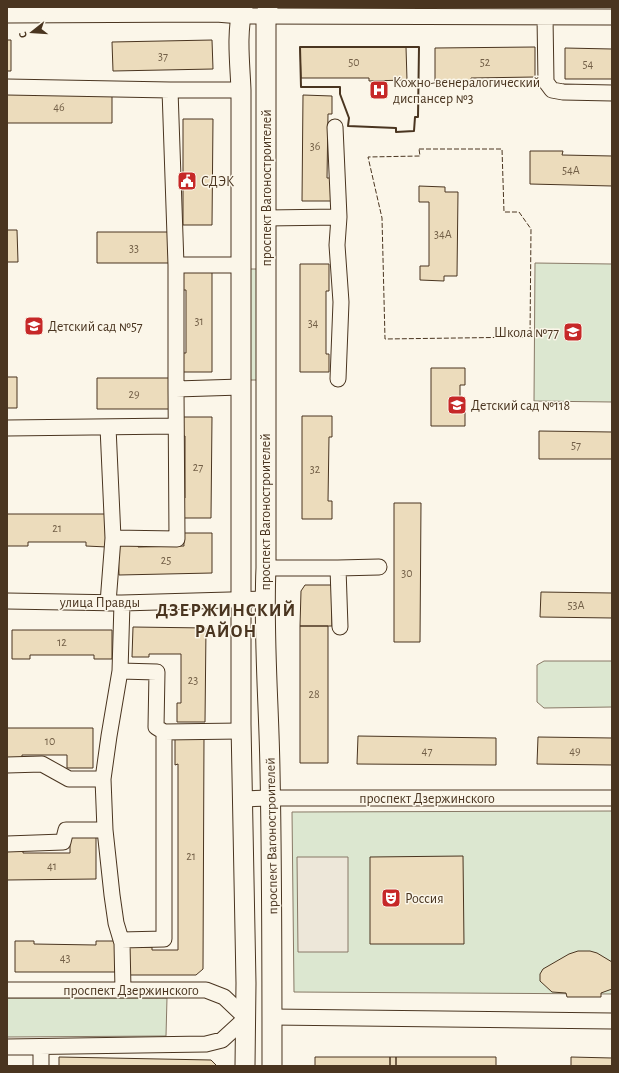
<svg xmlns="http://www.w3.org/2000/svg" width="619" height="1073" font-family="'Alegreya Sans',sans-serif">
<rect width="100%" height="100%" fill="#fbf6e9"/>
<path fill="#dce7d0" stroke="#887966" d="M535 263 612 264V402L534 401Z
M247 269H258L257 380H247Z
M544 661H612V707L544 708 537 702V665Z
M612 811V994L294 992 292 812Z
M7 998H167L166 1036 7 1037Z"/>
<path fill="#ede7d9" stroke="#887966" d="M297 857H348V952H298Z"/>
<path fill="#ecdcbc" stroke="#4a3520" d="M7 40H11V71H7Z
M212 40 213 69 113 71 112 42Z
M300 47H406L407 80 369 81V78H301Z
M535 47V77L471 78V81H435V48Z
M565 48 612 49V79H565Z
M7 91H112V123H7Z
M303 95 332 96V114H328L327 178H331V201H302Z
M183 119H213L212 225H183Z
M530 151H563L562 155 612 156V186L530 184Z
M419 186 445 187V192H458L457 276H444V281L420 280V266H429V202H419Z
M7 230H17L18 262H7Z
M97 232H171V263H97Z
M300 264H329V291H326V354H329V372H300Z
M182 270H212V372H181L182 353H186V290H182Z
M431 368H465V385H460V410H465V426H431Z
M7 377H17V408H7Z
M97 378H171V409H97Z
M302 416H332V437H329L328 501H332V519H302Z
M181 417H212L211 518H181V498H185V436H181Z
M539 431 612 432V459H539Z
M394 503H421L420 642H394Z
M7 514H107V547L86 546V542H28V546H7Z
M183 533H212V573L119 575 118 544 138 543V547L184 546Z
M305 585H331L332 588V626H300L301 591Z
M541 592 612 593V618L540 617Z
M300 626H328V763H300Z
M133 627 206 628 205 722H177V703H181V654H149V657H132Z
M12 630H112V659H94V655H30V659H12Z
M7 728H93V768H67V755H22V758H7Z
M358 736 496 738V765L357 764Z
M175 737H204L203 969 196 975H127V947H152V950H178V764L175 765Z
M538 737 612 738V765L537 764Z
M70 837H96V879L7 880V850H23V853H70Z
M463 856 464 944H370V857Z
M15 941H34V944L96 945V941H115V972H15Z
M578 951H590L597 953 612 962V989L601 993V997H567L566 993 552 992 540 981V974L543 969 569 954Z
M59 1057 211 1060 217 1066H59Z
M315 1057H390V1066H315Z
M390 1057H396V1066H390Z
M396 1057H496V1066H396Z
M571 1057 612 1058V1066H571Z"/>
<g fill="none" stroke-linecap="round" stroke-linejoin="round">
<defs>
<path id="minor" d="M7 15 216 14 241 16 612 17
M545 17 546 82 552 90 563 92 612 93
M7 87 170 90H241
M170 90 176 265H240
M335 127 339 217 337 245 341 302 338 379
M266 218 339 217
M176 389V265
M108 427 113 538
M7 428 176 426
M266 568H338L340 627
M338 568 379 567
M7 601 122 603 265 599
M108 603 113 538 177 539 176 389 241 387
M122 603 120 671 109 736 103 779 105 830 112 895 116 923 122 943 123 990
M120 671 157 672 156 727 164 732 241 731
M7 765 42 764 69 779H103
M242 799 270 798H612
M7 844 63 842 66 830H105
M121 940 164 939V732
M7 990H206L224 997 246 1018 222 1040 206 1044 7 1047
M272 1017 612 1021
M41 1066V1047"/>
<path id="major" d="M243 7C236 33 240 64 241 90V724L246 983 245 1066
M268 7 266 15V568C263 636 269 704 270 771 272 870 272 968 272 1066"/>
</defs>
<use href="#minor" stroke="#4a3520" stroke-width="17"/>
<use href="#major" stroke="#4a3520" stroke-width="21"/>
<use href="#minor" stroke="#fbf6e9" stroke-width="15"/>
<use href="#major" stroke="#fbf6e9" stroke-width="19"/>
<path stroke="#4a3520" stroke-width="1" stroke-dasharray="5 2" stroke-linecap="butt" d="M419 149H502L504 212H519L531 229 530 337 385 339 382 218 368 157 420 156Z"/>
<path stroke="#4a3520" stroke-width="2" d="M300 47H419L418 117H415L414 131 396 132V128L348 126 349 118 340 94V87H301Z"/>
</g>
<defs>
<symbol id="hospital-square" viewBox="-11 -11 22 22"><rect x="-9" y="-9" width="18" height="18" rx="4" fill="#c62828" stroke="#fbf6e9"/><path d="M-5-5h3v3.5h4V-5h3V5h-3V1.5h-4V5h-3Z" fill="#fff"/></symbol>
<symbol id="civic-square" viewBox="-11 -11 22 22"><rect x="-9" y="-9" width="18" height="18" rx="4" fill="#c62828" stroke="#fbf6e9"/><path d="M-.6-6.5H3V-4.5H.6V-3L4-1V1h2V6H-6V1h2V-1L-.6-3ZM-1.2 2.5V6h2.4V2.5Z" fill="#fff"/></symbol>
<symbol id="school-square" viewBox="-11 -11 22 22"><rect x="-9" y="-9" width="18" height="18" rx="4" fill="#c62828" stroke="#fbf6e9"/><path d="M0-5L7-2L0 1L-7-2ZM-4 1L0 2.5L4 1V4Q0 6-4 4Z" fill="#fff"/></symbol>
<symbol id="theatre-square" viewBox="-11 -11 22 22"><rect x="-9" y="-9" width="18" height="18" rx="4" fill="#c62828" stroke="#fbf6e9"/><path d="M-5-5.5Q0-4 5-5.5V0Q5 5 0 6Q-5 5-5 0ZM-3.3-2.5H-1v1.5H-3.3ZM1-2.5H3.3v1.5H1ZM-2.8 1Q0 5.5 2.8 1Z" fill="#fff"/></symbol>
</defs>
<g fill-rule="evenodd">
<use href="#hospital-square" x="368" y="79" width="22" height="22"/>
<use href="#civic-square" x="176" y="170" width="22" height="22"/>
<use href="#school-square" x="23" y="315" width="22" height="22"/>
<use href="#school-square" x="562" y="321" width="22" height="22"/>
<use href="#school-square" x="446" y="394" width="22" height="22"/>
<use href="#theatre-square" x="380" y="887" width="22" height="22"/>
</g>
<g text-anchor="middle" stroke-width="3" stroke-linejoin="round" paint-order="stroke">
<g font-size="12" fill="#725f47">
<text x="163" y="60">37</text>
<text x="354" y="66">50</text>
<text x="485" y="66">52</text>
<text x="588" y="68">54</text>
<text x="59" y="111">46</text>
<text x="315" y="150">36</text>
<text x="571" y="174">54А</text>
<text x="443" y="238">34А</text>
<text x="134" y="252">33</text>
<text x="199" y="325">31</text>
<text x="313" y="327">34</text>
<text x="134" y="398">29</text>
<text x="576" y="449">57</text>
<text x="198" y="471">27</text>
<text x="315" y="473">32</text>
<text x="57" y="532">21</text>
<text x="166" y="564">25</text>
<text x="407" y="577">30</text>
<text x="576" y="609">53А</text>
<text x="62" y="646">12</text>
<text x="193" y="684">23</text>
<text x="314" y="698">28</text>
<text x="50" y="745">10</text>
<text x="427" y="755">47</text>
<text x="575" y="755">49</text>
<text x="191" y="860">21</text>
<text x="52" y="870">41</text>
<text x="65" y="962">43</text>
</g>
<g font-size="14" fill="#4a3520" stroke="#fbf6e9" text-anchor="start">
<text x="393" y="87">Кожно-венералогический<tspan x="393" dy="16">диспансер №3</tspan></text>
<text x="201" y="186">СДЭК</text>
<text x="48" y="331">Детский сад №57</text>
<text x="559" y="337" text-anchor="end">Школа №77</text>
<text x="471" y="410">Детский сад №118</text>
<text x="405" y="903">Россия</text>
</g>
<g font-size="14" fill="#4a3520" stroke="#fbf6e9">
<text transform="translate(266 188) rotate(-90)" y="5">проспект Вагоностроителей</text>
<text transform="translate(265 512) rotate(-90)" y="5">проспект Вагоностроителей</text>
<text x="100" y="607">улица Правды</text>
<text x="427" y="803">проспект Дзержинского</text>
<text transform="translate(271 836) rotate(-91)" y="5">проспект Вагоностроителей</text>
<text x="131" y="995">проспект Дзержинского</text>
</g>
<g font-size="18" font-weight="bold" letter-spacing="1" fill="#4a3520" stroke="#fbf6e9">
<text x="226" y="616">ДЗЕРЖИНСКИЙ<tspan x="226" dy="21">РАЙОН</tspan></text>
</g>
</g>
<rect width="619" height="1073" fill="none" stroke="#4a3520" stroke-width="16"/>
<g transform="translate(32 32) rotate(253)" stroke="#fbf6e9" stroke-width="3" paint-order="stroke">
<path d="M0-3L7 15L0 10L-7 15Z" fill="#4a3520"/>
<text y="-6" font-size="11" font-weight="bold" text-anchor="middle" fill="#4a3520">С</text>
</g>
</svg>
